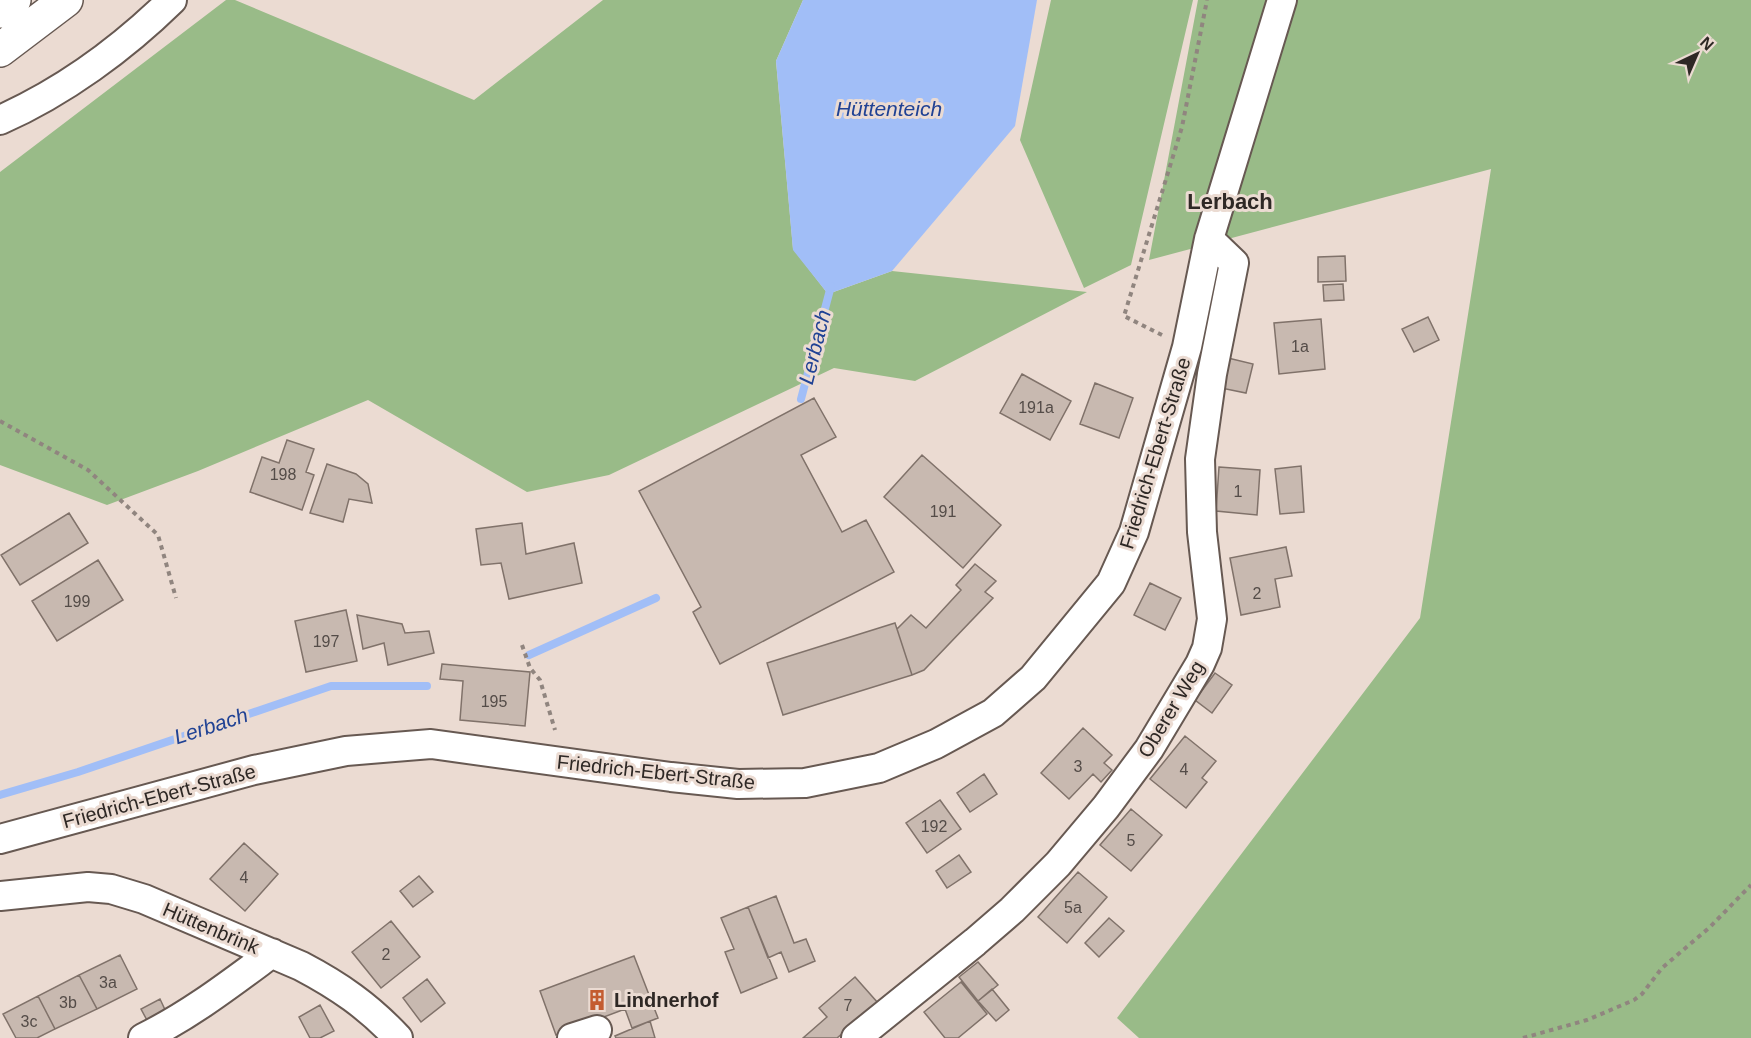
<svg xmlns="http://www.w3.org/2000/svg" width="1751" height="1038" font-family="Helvetica,sans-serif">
<rect width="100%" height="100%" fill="#ebdbd2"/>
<path fill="#9b8" d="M226 0H235L474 100 603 0H803L776 61 793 249 828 294 892 271 1087 292 915 381 834 368 609 475 527 492 368 400 198 471 107 505 0 465V172Z
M1051 0H1193L1131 265 1084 288 1020 140Z
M1198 0H1751V1038H1139L1117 1018 1420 618 1491 169 1149 260Z"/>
<path fill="#a1bef7" d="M803 0H1037L1015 126 892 271 828 294 793 250 776 61Z"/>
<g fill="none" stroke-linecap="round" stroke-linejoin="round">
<path stroke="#a1bef7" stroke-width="8" d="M801 399 831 286
M529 655 656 598
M0 795 78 772 331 686H427"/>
</g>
<path fill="#c8b9b0" stroke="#80726a" stroke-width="1.5" d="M1345 256 1346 281 1318 282V257Z
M1343 284 1344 300 1324 301 1323 285Z
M1428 317 1439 340 1414 352 1402 329Z
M1321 319 1325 369 1279 374 1274 323Z
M1228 358 1253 364 1246 393 1221 388Z
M1022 374 1071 401 1050 440 1000 413Z
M1095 383 1133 398 1119 438 1080 424Z
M814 398 836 437 801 455 842 532 866 520 894 572 720 664 693 612 701 607 639 491Z
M287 440 314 449 306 472 314 475 302 510 250 492 262 457 279 463Z
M922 455 1001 525 963 568 884 497Z
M327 464 356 474 368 484 372 503 349 499 343 522 310 513Z
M1301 466 1304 512 1280 514 1275 469Z
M1219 467 1260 470 1257 515 1216 511Z
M69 513 88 543 20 585 1 555Z
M522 523 526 554 574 543 582 583 509 599 501 563 481 565 476 529Z
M1286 547 1292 576 1275 579 1280 607 1241 615 1230 558Z
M98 560 123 600 57 641 32 601Z
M975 564 996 581 985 592 993 598 924 670 912 675 897 629 911 615 926 628 961 590 956 585Z
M1150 583 1181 598 1165 630 1134 615Z
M346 610 357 661 306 672 295 621Z
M357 615 402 624 405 633 429 631 434 653 388 665 384 643 363 649Z
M895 623 912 675 783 715 767 663Z
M442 664 530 672 525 726 460 720 463 681 440 679Z
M1215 673 1232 685 1212 713 1195 700Z
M1083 728 1112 755 1104 763 1112 770 1101 782 1093 774 1069 799 1041 773Z
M1185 736 1216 761 1202 778 1207 782 1186 808 1150 779Z
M984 774 997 794 970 812 957 793Z
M940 800 961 829 927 853 906 823Z
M1131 809 1162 835 1131 871 1100 845Z
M244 843 278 874 245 911 210 879Z
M959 855 971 872 947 888 936 871Z
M1078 872 1107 897 1067 943 1038 917Z
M419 876 433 892 413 907 400 891Z
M776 896 794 943 806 939 815 961 789 972 781 952 768 958 748 907Z
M748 907 777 978 741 993 725 952 734 949 721 918Z
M1109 918 1124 931 1099 957 1085 943Z
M391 921 420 957 381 988 352 952Z
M120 955 137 989 97 1009 79 975Z
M634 956 658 1018 632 1028 625 1009 556 1035 540 991Z
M978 962 998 985 978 1001 959 977Z
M79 975 97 1009 55 1029 38 996Z
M855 977 878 1003 837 1038H803L827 1017 819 1008Z
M427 979 445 1003 421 1022 403 998Z
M961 982 987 1014 958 1038H945L924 1012Z
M992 989 1009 1010 996 1021 978 1001Z
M38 996 55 1029 37 1038H16L3 1014Z
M160 999 167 1014 149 1024 141 1009Z
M320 1005 334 1031 320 1038H310L299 1017Z
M650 1021 655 1038H616L615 1036Z"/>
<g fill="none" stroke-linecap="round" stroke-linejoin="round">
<defs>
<path id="minor" d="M0 120C63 92 123 48 172 0
M0 839 254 770 346 751 431 744 671 777 738 784 805 783 879 768 936 744 993 713 1033 678 1111 583 1134 532 1187 347 1209 239 1282 0
M0 896 88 887 111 889 144 899 301 966C339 986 368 1006 398 1038
M143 1038C190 1015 230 984 272 953
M572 1038 597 1030
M856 1038 975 942 1012 910 1058 864 1106 807 1149 749 1200 664 1207 648 1212 619 1202 532 1200 459 1212 374 1234 263 1209 239"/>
<path id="major" d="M0 11 14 0
M0 50 66 0"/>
</defs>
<use href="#minor" stroke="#675952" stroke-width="32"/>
<use href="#major" stroke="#675952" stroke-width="36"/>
<path stroke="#90857f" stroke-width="4" stroke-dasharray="4.5 4.5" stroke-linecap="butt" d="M1162 335 1124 316 1182 127 1207 0
M0 421 88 470 158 535 176 598
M522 645 530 668 540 680 555 730
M1523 1038 1587 1020 1634 1000 1642 994 1662 968 1710 927 1751 885"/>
<use href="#minor" stroke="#fff" stroke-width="28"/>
<use href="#major" stroke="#fff" stroke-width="33"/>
</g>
<defs>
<symbol id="building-bare" viewBox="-9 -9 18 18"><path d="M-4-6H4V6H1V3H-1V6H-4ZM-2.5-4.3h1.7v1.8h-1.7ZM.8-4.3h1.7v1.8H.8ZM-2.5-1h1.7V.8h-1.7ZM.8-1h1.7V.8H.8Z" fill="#c35c30" stroke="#ebdbd2" stroke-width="2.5" paint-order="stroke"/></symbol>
</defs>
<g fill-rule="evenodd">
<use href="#building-bare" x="582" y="985" width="30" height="30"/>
</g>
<g text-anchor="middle" stroke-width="6" stroke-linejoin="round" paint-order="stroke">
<g font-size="16" fill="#544c48">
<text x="1300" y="352">1a</text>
<text x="1036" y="413">191a</text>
<text x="283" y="480">198</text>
<text x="1238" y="497">1</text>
<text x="943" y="517">191</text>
<text x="1257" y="599">2</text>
<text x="77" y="607">199</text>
<text x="326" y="647">197</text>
<text x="494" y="707">195</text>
<text x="1078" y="772">3</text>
<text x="1184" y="775">4</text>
<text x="934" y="832">192</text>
<text x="1131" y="846">5</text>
<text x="244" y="883">4</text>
<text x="1073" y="913">5a</text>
<text x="386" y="960">2</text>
<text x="108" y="988">3a</text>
<text x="68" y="1008">3b</text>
<text x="848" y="1011">7</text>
<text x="29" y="1027">3c</text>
</g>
<g font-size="20" fill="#2e2825" stroke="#ebdbd2">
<text transform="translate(1155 453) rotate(-73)" y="7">Friedrich-Ebert-Straße</text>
<text transform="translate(1171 709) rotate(-59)" y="7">Oberer Weg</text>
<text transform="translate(656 772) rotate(6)" y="7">Friedrich-Ebert-Straße</text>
<text transform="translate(159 796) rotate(-15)" y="7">Friedrich-Ebert-Straße</text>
<text transform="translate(211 928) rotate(23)" y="7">Hüttenbrink</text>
</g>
<g font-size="20" font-weight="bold" fill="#2e2825" stroke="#ebdbd2" text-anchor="start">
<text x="614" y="1007">Lindnerhof</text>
</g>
<g font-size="21" font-style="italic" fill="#204294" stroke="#ebdbd2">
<text x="889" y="116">Hüttenteich</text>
<text transform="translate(815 347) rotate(-76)" y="7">Lerbach</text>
<text transform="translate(211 726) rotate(-18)" y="7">Lerbach</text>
</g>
<g font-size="22" font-weight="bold" fill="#2e2825" stroke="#ebdbd2">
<text x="1230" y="209">Lerbach</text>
</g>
</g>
<g transform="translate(1697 54) rotate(44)" stroke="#ebdbd2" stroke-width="4.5" paint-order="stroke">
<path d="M0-4.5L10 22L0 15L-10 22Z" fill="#2e2825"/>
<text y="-9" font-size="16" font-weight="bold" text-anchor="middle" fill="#2e2825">N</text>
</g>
</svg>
